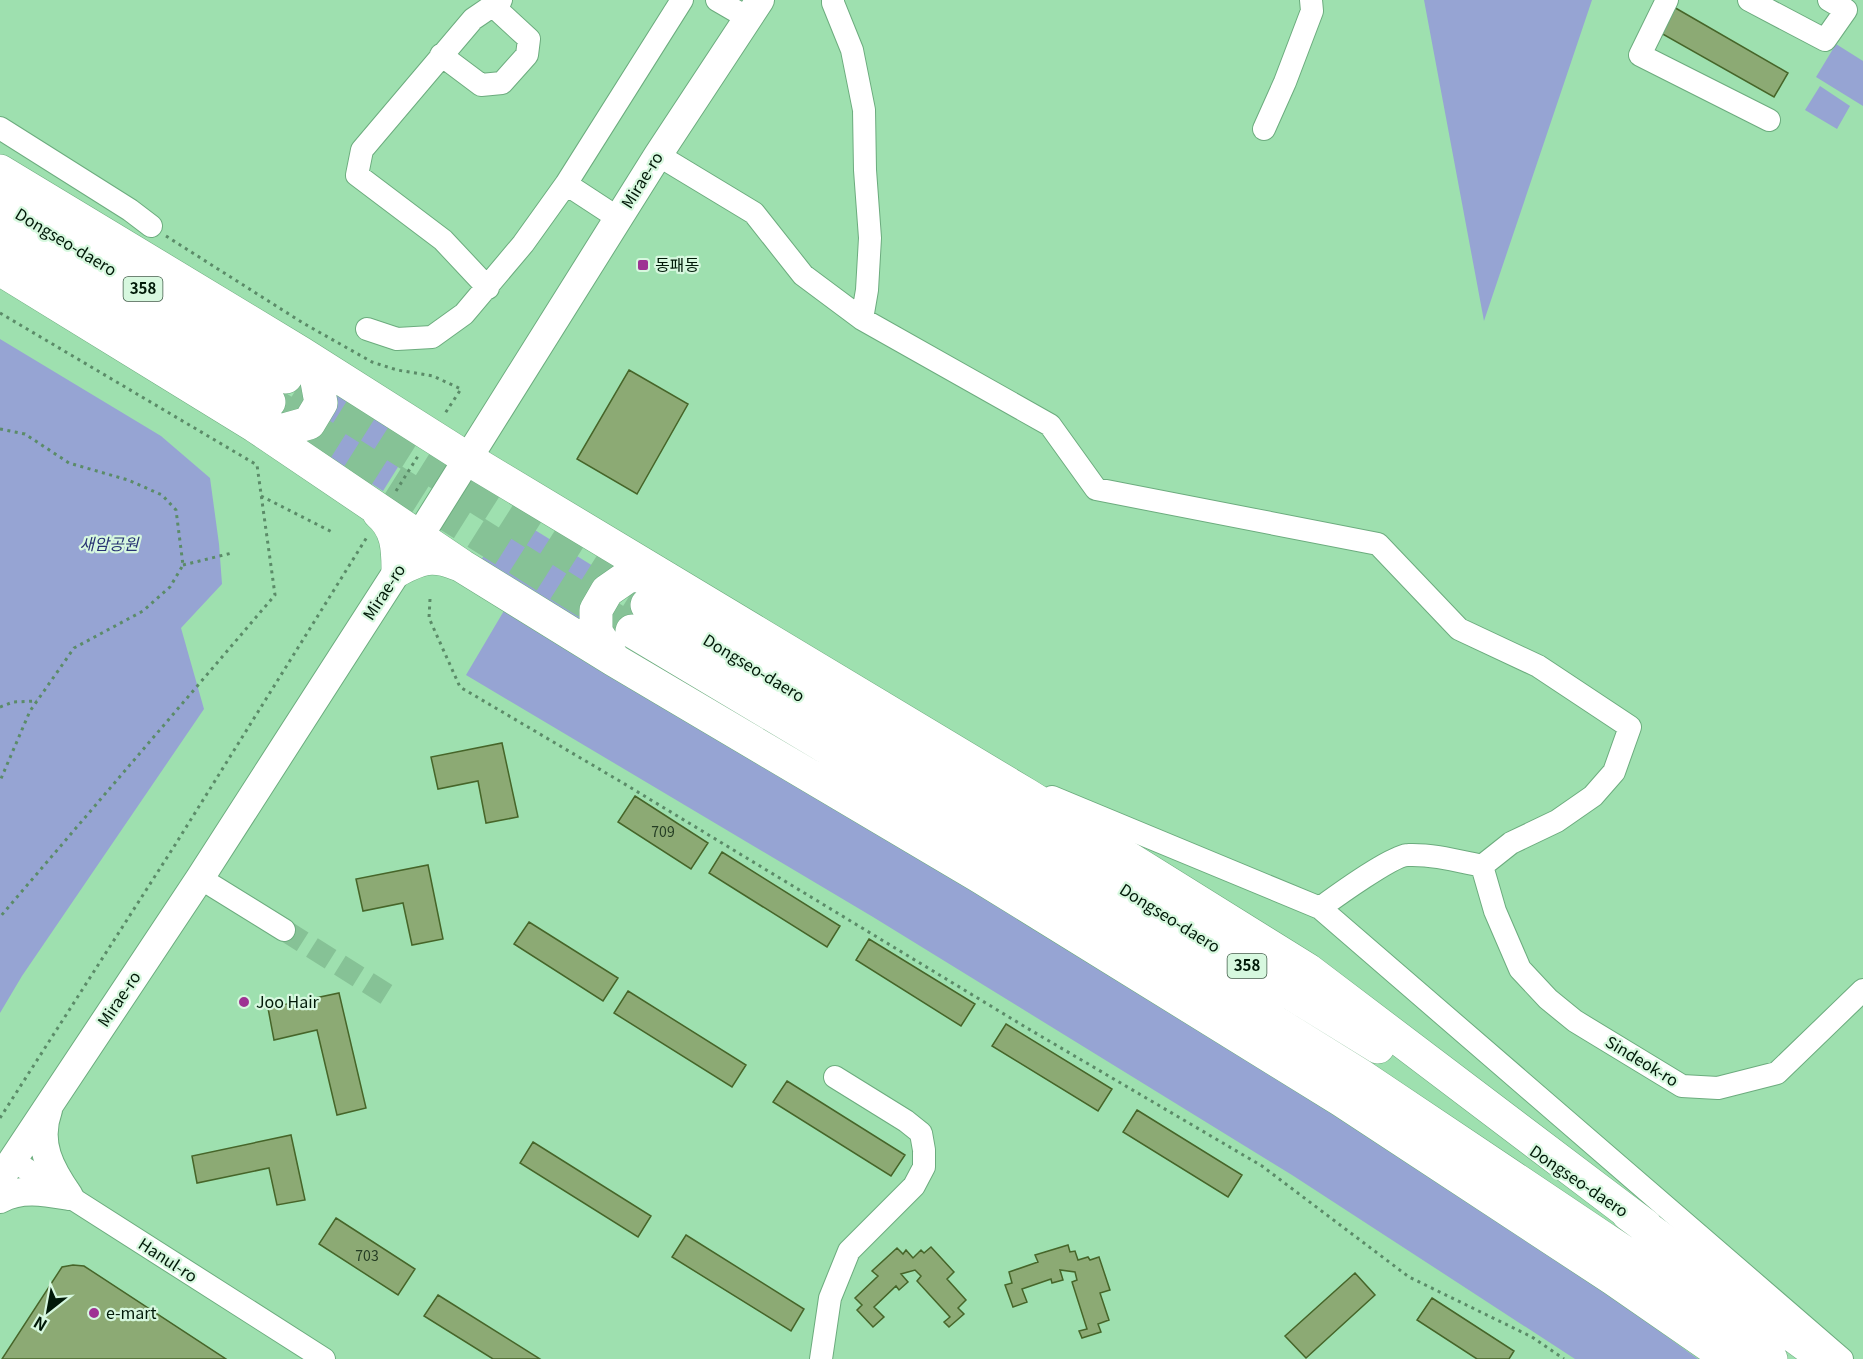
<svg xmlns="http://www.w3.org/2000/svg" width="1863" height="1359" font-family="Georgia,'Noto Sans KR',serif">
<rect width="100%" height="100%" fill="#9ee0af"/>
<path fill="#96a4d3" d="M1424 0H1592L1484 321Z
M1836 44 1863 61V106L1816 77Z
M1820 86 1850 106 1837 129 1805 110Z
M0 339 161 436 210 478 219 544 222 584 181 628 204 709 22 976 0 1013Z
M331 380 418 435 383 491 306 442 318 431Z
M509 514 606 574 585 631 480 562Z
M505 609 1332 1108 1561 1260 1698 1359H1575L1292 1175 873 917 466 675Z"/>
<path fill="#8caa74" stroke="#466529" stroke-width="1.5" d="M1672 6 1788 73 1774 97 1659 32Z
M629 370 688 404 637 494 577 459Z
M502 743 518 817 486 823 478 781 438 789 431 757Z
M635 796 708 843 691 869 618 822Z
M722 852 840 926 827 947 709 873Z
M428 865 443 939 412 945 403 903 363 911 356 879Z
M529 922 618 978 603 1001 514 944Z
M869 939 975 1004 961 1026 856 960Z
M628 991 746 1065 732 1087 614 1013Z
M339 993 366 1108 337 1115 317 1030 274 1040 268 1008Z
M1006 1024 1112 1089 1098 1111 992 1046Z
M787 1081 905 1155 891 1176 773 1102Z
M1137 1110 1242 1175 1228 1197 1123 1132Z
M291 1135 305 1200 277 1205 269 1168 197 1183 192 1156Z
M533 1142 651 1216 638 1237 520 1163Z
M336 1218 415 1269 398 1295 319 1244Z
M686 1235 804 1309 791 1331 672 1257Z
M1068 1245 1070 1252 1075 1251 1078 1260 1088 1257 1090 1260 1099 1257 1110 1290 1100 1293 1109 1320 1098 1324 1101 1332 1082 1338 1079 1331 1087 1329 1072 1282 1077 1280 1075 1272 1060 1270 1063 1280 1052 1283 1051 1279 1022 1289 1027 1302 1013 1307 1005 1285 1012 1283 1009 1272 1038 1262 1035 1255Z
M931 1247 954 1272 947 1279 966 1300 958 1308 964 1314 949 1327 944 1322 950 1317 917 1281 921 1276 915 1270 901 1274 908 1282 899 1290 896 1286 874 1307 884 1317 873 1327 857 1310 862 1305 855 1298 878 1276 872 1271 897 1248 903 1254 906 1250 913 1258 921 1250 924 1253Z
M73 1265 84 1266 226 1359H2L62 1267Z
M1355 1273 1375 1295 1306 1358 1285 1336Z
M438 1295 540 1359H493L424 1316Z
M1432 1298 1514 1351 1509 1359H1477L1417 1320Z"/>
<g fill="none" stroke-linecap="round" stroke-linejoin="round">
<path stroke="#86c296" stroke-width="22" stroke-dasharray="22 11" stroke-linecap="butt" d="M284 930 389 996"/>
<path stroke="#86c296" stroke-width="33" stroke-dasharray="33 16" stroke-linecap="butt" d="M299 385 647 605
M269 402 632 631"/>
<defs>
<path id="minor" d="M717 0 748 18
M833 0V3L852 50 864 110 865 170 870 238 867 290 862 319
M1667 0 1640 55 1769 120
M1749 0 1825 40 1846 10 1829 0
M441 55 481 85 502 83 527 55 529 39 493 6
M0 128 130 210 151 226
M1264 129 1285 82 1312 11 1311 0
M658 155 754 213 803 275 862 319 1050 425 1096 489 1378 544 1459 629 1538 666 1630 727 1614 772 1593 796 1557 821 1511 843 1482 866
M566 184 618 218
M488 288 443 240 357 175 362 150 473 19 501 0
M367 329 397 339 432 337 464 314 523 244 566 184 682 0
M1052 797 1320 908 1842 1359
M1482 866 1495 911 1520 969 1548 999 1575 1021 1682 1086 1718 1088 1777 1073 1863 990
M200 878 284 930
M1320 908C1335 897 1393 855 1408 855 1432 854 1458 861 1482 866
M12 1160 324 1359
M821 1359 830 1298 849 1251 914 1186 924 1167V1150L921 1133 906 1121 835 1077"/>
<path id="major" d="M48 1110C36 1143 50 1169 69 1196
M0 1179 200 878 398 570 658 155 760 0
M0 1199C21 1187 46 1192 69 1196"/>
<path id="highway" d="M0 171 301 353 468 459 1027 795 1308 970 1646 1226
M0 202 286 377
M0 238 269 402
M0 269 255 426 462 566 614 660 979 876 1341 1100 1612 1278 1729 1359
M255 426 284 430 309 423 321 403 316 376 301 353
M379 513C397 528 398 548 398 570 421 558 432 554 457 564
M647 605 1012 821 1378 1047
M632 631 998 850 1360 1075 1627 1254 1771 1359
M614 660 596 632V610L607 591 630 575 665 579
M1628 1214 1825 1359"/>
</defs>
<use href="#minor" stroke="#6cac7e" stroke-width="24"/>
<use href="#major" stroke="#6cac7e" stroke-width="30"/>
<use href="#highway" stroke="#6cac7e" stroke-width="34"/>
<path stroke="#5b8b68" stroke-width="3" stroke-dasharray="3 4.5" stroke-linecap="butt" d="M166 236 303 323 372 362 397 370 433 376 461 389 444 415
M0 313 257 465 275 595 0 917
M0 429 25 434 69 463 128 480 162 495 176 510 183 565 170 587 143 611 74 648 30 711 0 781
M396 491 418 456
M261 496 334 533
M183 565 232 553
M430 599 429 618 460 687 623 783 1027 1028 1262 1166 1409 1277 1532 1337 1564 1359
M0 707 13 702 37 701
M0 1118 175 845 367 537"/>
<use href="#minor" stroke="#fff" stroke-width="22"/>
<use href="#major" stroke="#fff" stroke-width="28"/>
<use href="#highway" stroke="#fff" stroke-width="33"/>
</g>
<g fill="#9e3293" stroke="#d7f8df" stroke-width="2">
<rect x="637" y="259" width="12" height="12" rx="3"/>
<circle cx="244" cy="1002" r="6"/>
<circle cx="94" cy="1313" r="6"/>
</g>
<g text-anchor="middle" stroke-width="4.5" stroke-linejoin="round" paint-order="stroke">
<g font-size="14" fill="#243d23">
<text x="663" y="837">709</text>
<text x="367" y="1261">703</text>
</g>
<g fill="#d7f8df" stroke="#415c48" stroke-width="1.5">
<rect x="123.5" y="277" width="39" height="24" rx="4.5"/>
<rect x="1227.5" y="954" width="39" height="24" rx="4.5"/>
</g>
<g font-size="15" font-weight="bold" fill="#011908">
<text x="143" y="294">358</text>
<text x="1247" y="971">358</text>
</g>
<g font-size="16" fill="#011908" stroke="#d7f8df">
<text transform="translate(642 180) rotate(-58)" y="6">Mirae-ro</text>
<text transform="translate(66 242) rotate(31)" y="6">Dongseo-daero</text>
<text transform="translate(384 592) rotate(-57)" y="6">Mirae-ro</text>
<text transform="translate(754 668) rotate(31)" y="6">Dongseo-daero</text>
<text transform="translate(1170 918) rotate(32)" y="6">Dongseo-daero</text>
<text transform="translate(119 999) rotate(-56)" y="6">Mirae-ro</text>
<text transform="translate(1642 1061) rotate(31)" y="6">Sindeok-ro</text>
<text transform="translate(1579 1181) rotate(34)" y="6">Dongseo-daero</text>
<text transform="translate(168 1260) rotate(33)" y="6">Hanul-ro</text>
</g>
<g font-size="16" fill="#011908" stroke="#d7f8df" text-anchor="start">
<text x="655" y="271">동패동</text>
<text x="256" y="1008">Joo Hair</text>
<text x="106" y="1319">e-mart</text>
</g>
<g font-size="16" font-style="italic" fill="#263172" stroke="#d7f8df">
<text x="109" y="550">새암공원</text>
</g>
</g>
<g transform="translate(48 1311) rotate(211)" stroke="#d7f8df" stroke-width="4.5" paint-order="stroke">
<path d="M0-4.5L10 22L0 15L-10 22Z" fill="#011908"/>
<text y="-9" font-size="16" font-weight="bold" text-anchor="middle" fill="#011908">N</text>
</g>
</svg>
